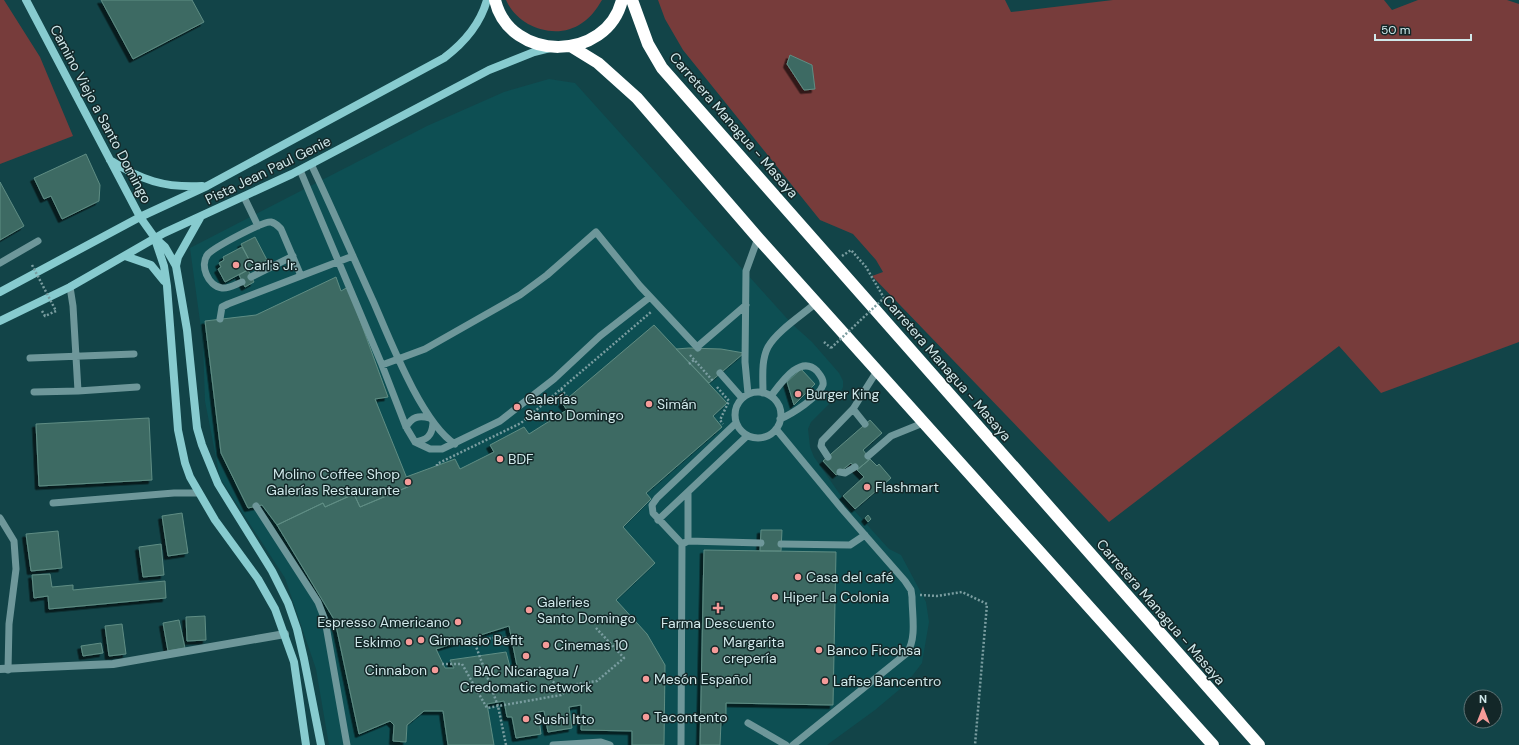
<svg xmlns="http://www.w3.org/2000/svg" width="1519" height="745" font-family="'DM Sans',sans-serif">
<defs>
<filter id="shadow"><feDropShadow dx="-3.5" dy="3.5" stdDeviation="0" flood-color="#0009"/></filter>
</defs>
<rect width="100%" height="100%" fill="#124448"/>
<path fill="#0d4f53" d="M549 79 575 83 792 324 812 342 839 373 843 381V387L840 393 811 422 808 429 810 447 814 457 841 496 889 549 901 555 926 602 929 622 922 663 906 684 875 710 827 745H329L316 669 285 578 220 478 205 401 203 343 190 248 427 126 504 92Z"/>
<path fill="#773c3b" d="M0 0H4L40 57 73 136 0 164Z
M506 0H602C596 10 591 17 582 23 557 41 518 28 506 0Z
M658 0H1005L1011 12 1113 0H1384L1392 10 1418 0H1507L1519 4V342L1381 393 1339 346 1109 522 872 276 883 272 876 260 853 234 820 220 683 50 665 19Z"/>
<path fill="#3e6b63" stroke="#5f8d84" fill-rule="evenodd" filter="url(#shadow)" d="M101 0H192L204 22 133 59Z
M790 55 812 65 815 89 804 90 787 64Z
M86 154 100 185 99 201 62 219 51 196 44 199 34 178Z
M0 182 24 226 0 240Z
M255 237 267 260 253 267 241 244Z
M242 247 253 267 225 282 218 269 221 267 219 263 224 260 223 257Z
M248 270 254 282 245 287 239 275Z
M336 277 341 291 348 287 388 397 375 399 410 486 360 507 354 494 325 507 323 503 277 525 262 505 248 508 221 453 205 321 256 315Z
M654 325 727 403 713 416 722 427 646 493 651 499 623 527 655 563 616 600 647 634 665 665 664 745H632V731L581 730V705L569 707 572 728 548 732 544 711 538 712 541 734 516 738 512 717H507L504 701 487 704 494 745H448L443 711H424L407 725 406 742 393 741 394 725 390 721 359 734 335 621 277 525 323 503 325 507 354 494 360 507 410 486 406 477 455 459 460 469 494 452 490 445 524 427 529 434 567 410 562 403ZM509 626 517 666 510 667 506 652 450 660 454 668H445L436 649Z
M689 348 721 349 744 353 709 383 676 349Z
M801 369 815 384 794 405 787 382Z
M149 418 152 480 39 486 36 424Z
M870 420 882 433 863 450 870 459 857 470 851 463 836 475 823 461Z
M870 459 877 466 879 464 891 478 855 509 843 496 864 477 857 470Z
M182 513 188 553 168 556 162 516Z
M868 515 871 519 868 522 865 518Z
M761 530H782L781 551H760Z
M58 531 62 568 31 571 26 534Z
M161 544 164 575 143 577 139 547Z
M704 550 836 552 833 705 726 703V722H721L720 745H700Z
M50 574 52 587 73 585V590L165 581 166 598 49 609 48 596 34 598 32 575Z
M205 616 206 640 187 641 186 617Z
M179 620 185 648 168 651 163 623Z
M122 624 126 654 109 656 105 626Z
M101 643 103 653 83 656 81 646Z"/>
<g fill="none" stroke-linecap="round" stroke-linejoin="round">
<path stroke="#7a9da0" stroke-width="2.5" stroke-dasharray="2 2" stroke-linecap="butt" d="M842 256 851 250 866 267 884 298
M42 311 45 316 56 311
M824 342 831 348
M690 355 713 381
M689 364 694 360
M717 387 729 401 720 420 723 424
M561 389 651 312
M437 466V464L521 423 561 389 568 398
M920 595 937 596 962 592 987 604 975 745
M442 664H462L487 708 561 695 577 684 597 681 624 658 596 628
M539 667 564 693
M506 745 498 706 474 641 499 637 517 639"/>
<path stroke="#6e979a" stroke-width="7" d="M311 164C333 210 353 257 374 303 390 340 422 423 455 444
M300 170 382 365 406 427 415 442 430 449H442L500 421 554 379 600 336 650 297
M244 197 258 226
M0 263 38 241
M251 277 293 256
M242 282C236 284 229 289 222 288 208 286 199 265 208 254 215 247 263 221 271 222 276 223 278 226 281 229L301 276
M70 287 73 306 78 391 137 387
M220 319 222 307 228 304 353 256
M697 347 746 305
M30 358 134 354
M382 365 425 349 520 295 547 275 596 232 640 286 698 348
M720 373 742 398
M34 392 78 391
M735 415a23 23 0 1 1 46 0a23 23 0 1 1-46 0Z
M763 393C763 378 761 360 768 347 777 331 802 315 816 303
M748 394 745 362 746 271 758 238
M771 396C781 383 800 354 817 371 820 375 824 379 823 385 819 397 792 414 780 419
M853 409 865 424
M406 427C412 417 418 415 430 418
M776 429 842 509 905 581 911 590 912 597C912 614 917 638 907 653L793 745
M415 442C427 440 432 436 433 423
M868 456 891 436 923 423
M828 457 821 446 822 441 853 409 877 371
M840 472 845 473 855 467
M688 493V541
M53 503 174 493H199
M256 506 318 602 325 620 347 745
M0 518 14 541 16 569 9 624 8 670
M658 520 747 436
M682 544 653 513 652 505 657 498 736 423
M781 544 850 545 865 535
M748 723 786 745
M553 745 601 742 610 745
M681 745 682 544 688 541 761 543"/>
<path stroke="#6e979a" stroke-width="8" d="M0 669 113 664 285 634"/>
<path stroke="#87cbcf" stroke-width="8" d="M26 0 140 217 155 238 165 247 176 266 187 330 197 428 202 445 218 484 272 571 288 603 297 629 304 659 321 745
M110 160C141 180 164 188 202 186
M155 239 164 266 167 286 178 430 185 463 190 477 215 520 258 579 275 609 294 662 306 745
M125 256 151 265 164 281
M176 266 178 257 200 218
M0 292 140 217 207 186 444 58C464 43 480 25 487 0
M0 321 70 287 164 233 292 174 489 70 534 52 550 48"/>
<path stroke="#fff" stroke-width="12" d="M495 0C510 63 607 62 622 0
M632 0 648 44 662 68 1259 745
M572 47 598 63 637 98 758 238 1213 745"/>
<path stroke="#7a9da0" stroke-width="2.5" stroke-dasharray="2 2" stroke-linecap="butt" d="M32 265 56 311
M831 348 884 298"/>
</g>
<g fill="#f59b99" stroke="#132728" stroke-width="1.5">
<circle cx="236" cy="265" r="4"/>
<circle cx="798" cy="394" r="4"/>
<circle cx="649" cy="404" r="4"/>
<circle cx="517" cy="407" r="4"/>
<circle cx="500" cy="459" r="4"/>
<circle cx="408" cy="482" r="4"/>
<circle cx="867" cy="487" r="4"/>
<circle cx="798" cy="577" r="4"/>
<circle cx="775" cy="597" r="4"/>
<path d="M716 602h4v4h4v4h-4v4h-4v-4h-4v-4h4z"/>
<circle cx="529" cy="610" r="4"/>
<circle cx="458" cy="622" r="4"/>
<circle cx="421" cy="640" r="4"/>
<circle cx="409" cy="642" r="4"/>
<circle cx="546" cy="645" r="4"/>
<circle cx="715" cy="650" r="4"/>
<circle cx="819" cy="650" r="4"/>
<circle cx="526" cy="656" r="4"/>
<circle cx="435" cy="670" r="4"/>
<circle cx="646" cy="679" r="4"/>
<circle cx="825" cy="681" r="4"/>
<circle cx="646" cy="717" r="4"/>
<circle cx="526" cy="719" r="4"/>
</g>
<g text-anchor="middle" stroke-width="3" stroke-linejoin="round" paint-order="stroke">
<g font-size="14" fill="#d0e8ea" stroke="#132728">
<text transform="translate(101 114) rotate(62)" y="5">Camino Viejo a Santo Domingo</text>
<text transform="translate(734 125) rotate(49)" y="5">Carretera Managua - Masaya</text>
<text transform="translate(268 170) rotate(-26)" y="5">Pista Jean Paul Genie</text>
<text transform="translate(947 368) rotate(49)" y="5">Carretera Managua - Masaya</text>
<text transform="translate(1161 612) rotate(49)" y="5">Carretera Managua - Masaya</text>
</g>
<g font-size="14" fill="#d0e8ea" stroke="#132728" text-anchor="start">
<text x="244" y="270">Carl's Jr.</text>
<text x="806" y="399">Burger King</text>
<text x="525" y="404">Galerías<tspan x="525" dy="16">Santo Domingo</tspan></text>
<text x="657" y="409">Simán</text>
<text x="508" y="464">BDF</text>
<text x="400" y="479" text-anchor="end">Molino Coffee Shop<tspan x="400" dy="16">Galerías Restaurante</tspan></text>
<text x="875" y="492">Flashmart</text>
<text x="806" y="582">Casa del café</text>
<text x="783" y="602">Hiper La Colonia</text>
<text x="537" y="607">Galeries<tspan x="537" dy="16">Santo Domingo</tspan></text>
<text x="450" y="627" text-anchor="end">Espresso Americano</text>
<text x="718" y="628" text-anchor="middle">Farma Descuento</text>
<text x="429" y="645">Gimnasio Befit</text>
<text x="401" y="647" text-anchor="end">Eskimo</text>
<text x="723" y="647">Margarita<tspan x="723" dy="16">crepería</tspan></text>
<text x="554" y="650">Cinemas 10</text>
<text x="827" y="655">Banco Ficohsa</text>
<text x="427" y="675" text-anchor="end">Cinnabon</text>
<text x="526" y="676" text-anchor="middle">BAC Nicaragua /<tspan x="526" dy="16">Credomatic network</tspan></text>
<text x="654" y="684">Mesón Español</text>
<text x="833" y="686">Lafise Bancentro</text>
<text x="654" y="722">Tacontento</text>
<text x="534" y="724">Sushi Itto</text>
</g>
</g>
<g transform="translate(1483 709)"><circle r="19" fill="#132728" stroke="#5f7476"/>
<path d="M0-3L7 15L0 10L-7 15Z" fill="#f59b99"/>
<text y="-6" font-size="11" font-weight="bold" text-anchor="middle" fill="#d0e8ea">N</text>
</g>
<path d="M1375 34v6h96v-6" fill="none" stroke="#d0e8ea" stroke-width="2"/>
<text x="1381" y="34" font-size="12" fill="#d0e8ea" stroke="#132728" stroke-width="3" paint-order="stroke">50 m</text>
</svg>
